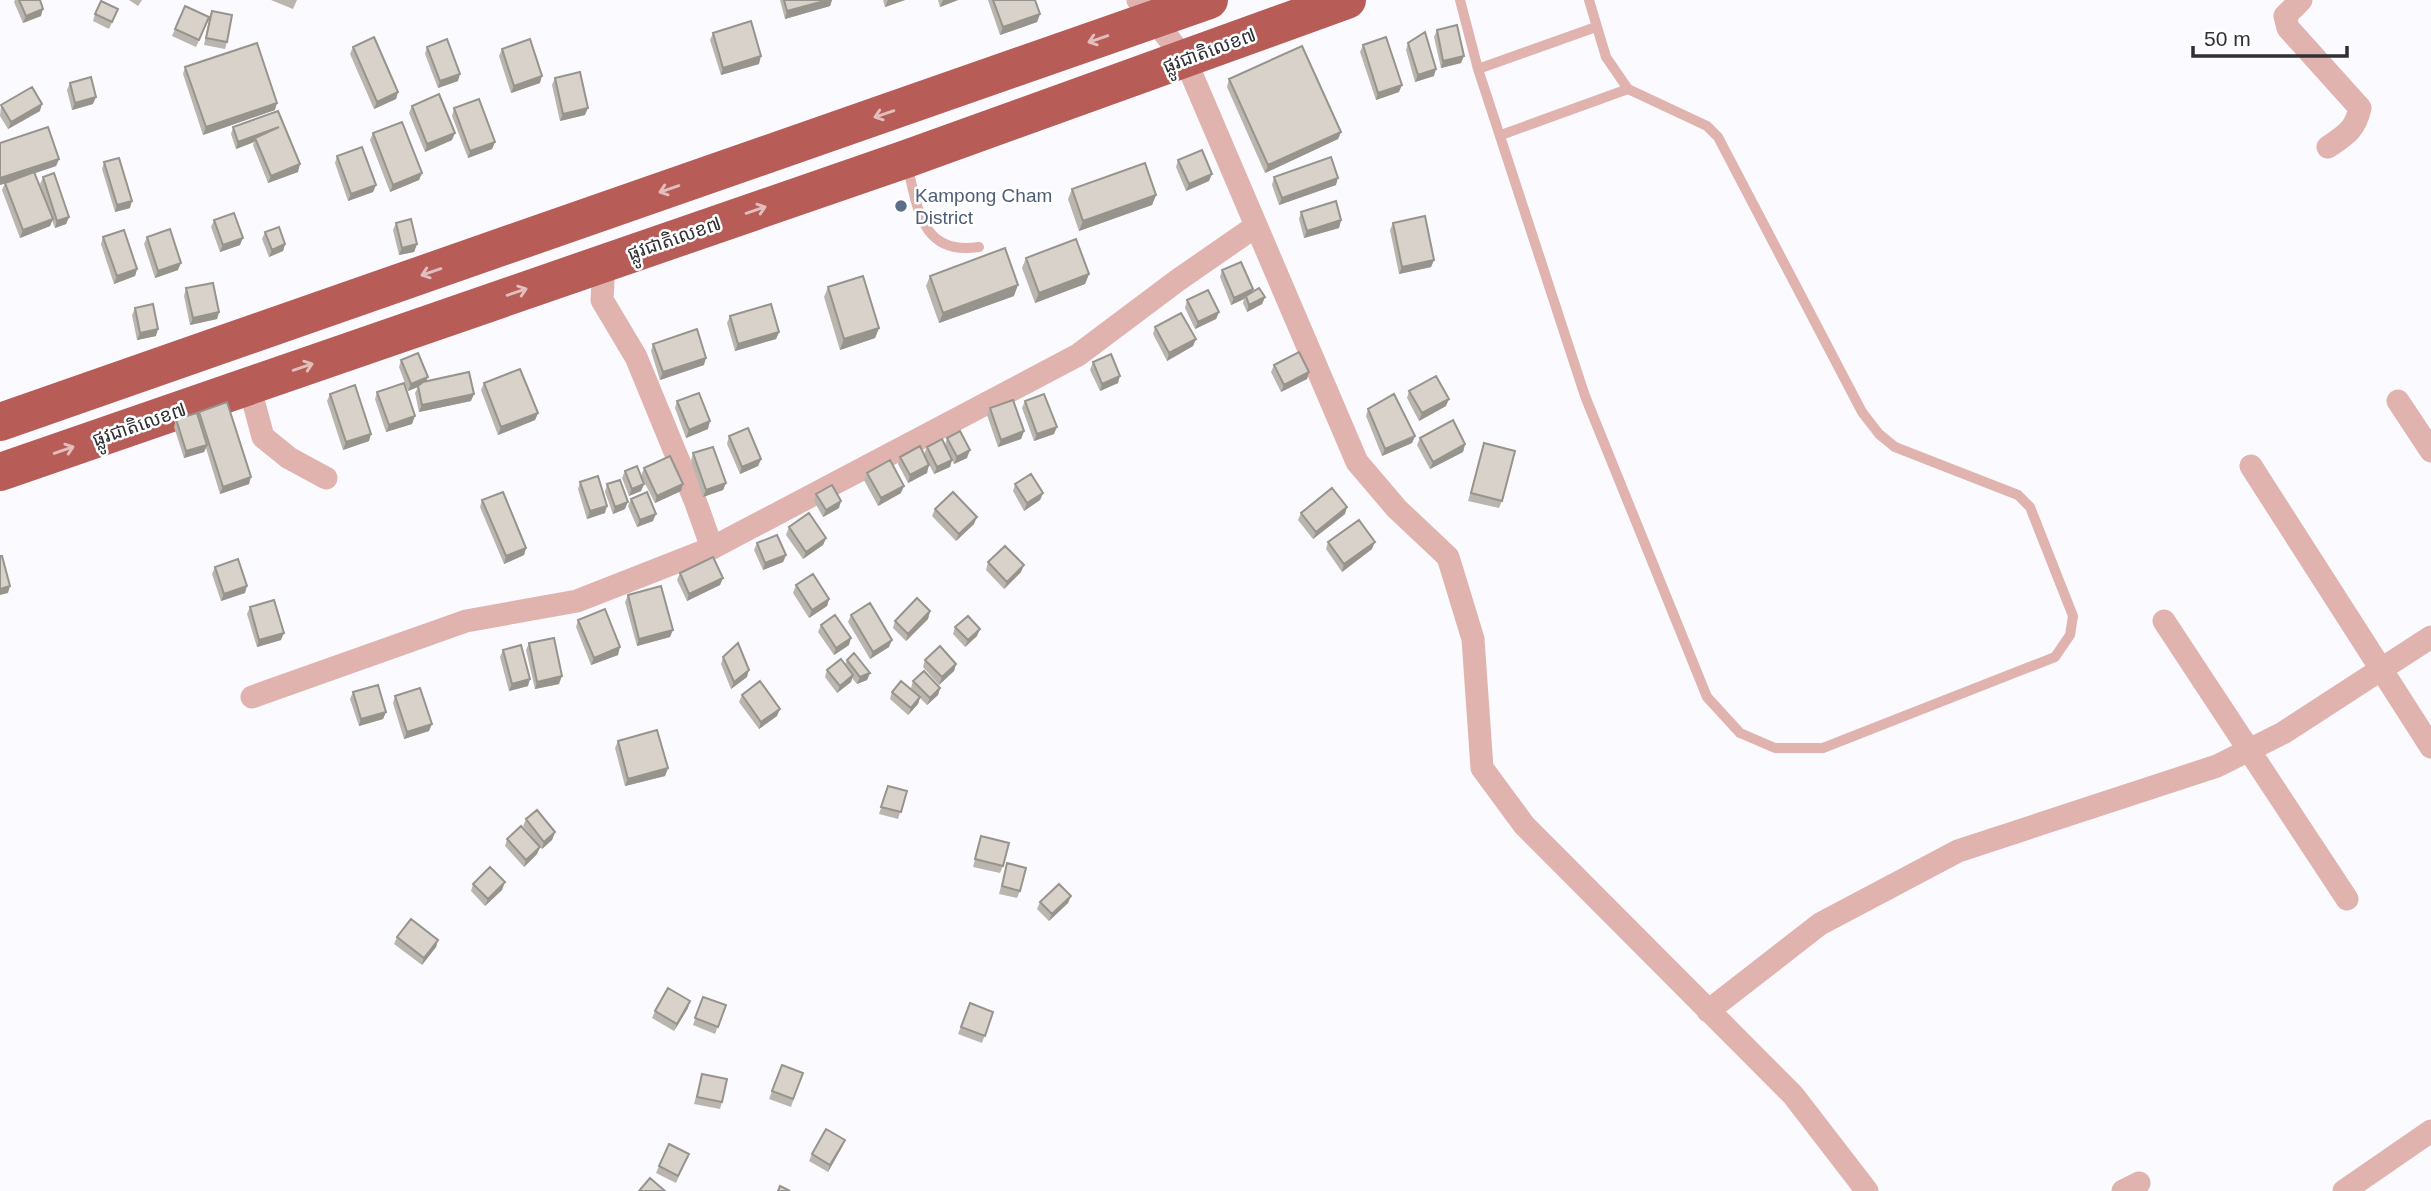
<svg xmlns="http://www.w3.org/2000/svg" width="2431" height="1191" font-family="Arial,'Noto Sans Khmer',sans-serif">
<rect width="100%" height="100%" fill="#fbfafe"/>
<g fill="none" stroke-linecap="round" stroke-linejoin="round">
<path stroke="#e0b3ae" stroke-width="10" d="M1460 0 1478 69 1585 396 1707 697 1740 733 1775 748H1823L2055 657 2070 635 2073 616 2030 507 2018 495 1895 447 1879 434 1862 412 1718 137 1707 126 1628 89 1606 57 1589 0
M1478 69 1596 27
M1501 135 1628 89
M907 165C918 208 921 256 979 247"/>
<path stroke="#e0b3ae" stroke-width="23" d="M1138 0 1185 59 1357 462 1397 509 1448 557 1473 639 1482 768 1524 825 1793 1095 1867 1191
M2301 0 2285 16 2288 28 2360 108C2355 130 2346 135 2328 147
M604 262 602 300 636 357 696 503 712 548
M249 385 263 437 289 458 326 478
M2398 401 2431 451
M2251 466 2431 747
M2164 621 2347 899
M252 697 466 621 577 601 712 548 1078 355 1178 280 1256 226
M1708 1011 1820 924 1958 851 2217 766 2283 733 2431 637
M2123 1191 2139 1183
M2344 1191 2431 1131"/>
<path stroke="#b75c57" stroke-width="38" d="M0 422 1209 0
M0 472 906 159 1347 0"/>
</g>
<path fill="#bab5ae" d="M15 0H40L41 16 23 23 14 2Z
M129 0H142L138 6Z
M271 0H297L293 9Z
M780 0H832L830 6 785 19Z
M883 0H905L885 7Z
M938 0H958L940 7Z
M988 0H1035L1040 14 1037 22 1000 35Z
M212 11 227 42 225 49 204 45 209 19 196 47 172 36 175 29 209 17Z
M95 14 115 16 109 29 93 21Z
M1437 30 1461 63 1441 68 1434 37Z
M713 33 759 64 721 75 710 40Z
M1408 43 1434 76 1415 82 1406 50Z
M1363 45 1399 92 1376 100 1360 52Z
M353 47 398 92 396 99 374 109 350 54Z
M427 47 458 81 438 88 425 54Z
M502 49 540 83 511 93 499 56Z
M185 67 275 110 203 135 183 74Z
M555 78 585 115 560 121 552 85Z
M1229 79 1341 132 1338 139 1265 173 1227 87Z
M70 83 93 104 72 110 67 90Z
M1 105 40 111 8 129 0 116Z
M412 106 452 140 425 152 409 113Z
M454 108 495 142 492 149 468 158 452 116Z
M278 111 298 172 268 183 253 145 254 142 236 149 231 134 233 127Z
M48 127 59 159 56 166 35 173 45 200 40 184 43 177 54 173 69 217 66 224 55 228 52 220 50 226 20 238 2 190 5 183 12 181 0 185V143Z
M373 133 422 173 419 180 390 192 370 140Z
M337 156 376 185 373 192 348 201 335 163Z
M1178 160 1209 181 1186 191 1176 167Z
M104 162 130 208 115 212 102 169Z
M1274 177 1336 185 1279 205 1272 185Z
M1072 189 1156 195 1152 205 1079 231 1068 199Z
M1301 212 1341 220 1339 228 1304 238 1299 219Z
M214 220 240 245 220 252 211 227Z
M396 223 417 244 414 252 399 255 393 230Z
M1393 223 1434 260 1431 267 1399 274 1390 230Z
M265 232 285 244 283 251 269 257 262 239Z
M103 237 137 269 135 276 114 284 101 244Z
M147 237 178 270 155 278 144 244Z
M1026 258 1089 274 1085 284 1035 303 1022 268Z
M1222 270 1253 289 1252 292 1265 297 1262 304 1247 312 1243 303 1244 299 1231 305 1220 277Z
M930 276 1014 296 939 323 926 286Z
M828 287 879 328 875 338 840 350 824 297Z
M186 288 219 312 217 319 190 325 184 296Z
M1187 300 1219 312 1216 319 1195 329 1185 308Z
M135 308 156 336 137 340 132 315Z
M730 316 779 332 776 339 735 351 727 323Z
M1155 327 1196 339 1193 346 1167 361 1153 334Z
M653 344 704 365 660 380 651 351Z
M401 360 426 382 471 401 419 412 415 393 418 387 408 391 399 367Z
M1093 362 1118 383 1100 391 1090 370Z
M1274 365 1309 372 1307 379 1281 392 1271 372Z
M484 383 538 413 535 420 498 435 481 390Z
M1409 391 1446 406 1419 421 1407 398Z
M377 392 412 424 386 432 375 399Z
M330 394 369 441 343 450 327 401Z
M677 401 708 429 686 438 675 408Z
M1025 401 1054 434 1034 441 1022 408Z
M990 408 1024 431 1021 439 998 447 987 415Z
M1368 409 1415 436 1412 443 1382 456 1366 416Z
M199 412 249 484 220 494 206 448 204 452 184 458 174 427 176 419 198 414Z
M729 436 761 459 758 466 740 474 727 444Z
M947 438 967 458 954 464 952 460 950 467 934 474 924 454 927 447 945 445Z
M1420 438 1465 444 1463 452 1430 469 1417 445Z
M1484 443 1502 501 1499 508 1468 501Z
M693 453 726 483 723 490 703 497 691 461Z
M900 457 927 473 908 483 898 464Z
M644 468 683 484 681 491 655 503 641 476Z
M625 471 644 484 641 491 629 496 622 478Z
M867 473 901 493 878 506 864 480Z
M580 482 605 513 587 519 578 489Z
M607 484 625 509 613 514 605 492Z
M1015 484 1043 493 1040 500 1024 511 1013 491Z
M816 494 839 508 823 517 814 501Z
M631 499 653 521 637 527 628 506Z
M482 500 526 548 524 555 504 564 480 507Z
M935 509 974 524 956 541 932 516Z
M1301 513 1345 514 1313 539 1298 520Z
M789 527 826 538 823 545 803 559 786 535Z
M1328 542 1372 549 1342 572 1326 549Z
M757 543 786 555 783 562 763 570 754 550Z
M988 562 1021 572 1004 589 986 570Z
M215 567 245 593 221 601 212 574Z
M680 573 723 578 720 585 687 601 677 580Z
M796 585 829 599 827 606 809 618 793 593Z
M628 595 670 637 637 646 625 602Z
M250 607 281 640 257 647 247 614Z
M930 611 928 619 906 641 893 628 895 621Z
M851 615 889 647 870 659 848 622Z
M578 620 618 655 591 665 576 627Z
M821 625 849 645 834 655 818 632Z
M955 627 977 636 965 647 953 634Z
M529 643 559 684 535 689 526 650Z
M503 650 528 686 509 691 500 657Z
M723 657 747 677 731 689 721 664Z
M847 660 870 673 867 680 857 684 852 678 851 682 837 693 825 677 827 670 845 664Z
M925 660 956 664 954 671 939 685 923 667Z
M913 681 940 688 938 695 927 705 920 698 918 704 908 715 890 699 892 692 911 688Z
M353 692 386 712 383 719 359 726 350 699Z
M742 695 777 716 759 729 739 702Z
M395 696 429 731 404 739 393 703Z
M618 741 668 768 665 776 625 786 615 748Z
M888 786 907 791 898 819 879 814Z
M526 819 555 832 552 840 542 849 523 826Z
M981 836 1003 866 1000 873 973 867Z
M507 839 540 847 537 854 524 867 505 846Z
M1007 863 1020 891 1017 898 999 894Z
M473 884 502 890 485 906 471 891Z
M1071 896 1068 903 1049 921 1037 909 1040 902Z
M397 937 438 940 436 947 422 965 394 944Z
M703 997 726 1005 715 1034 693 1025Z
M970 1003 993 1012 982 1043 958 1034Z
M688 1008 674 1031 652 1018 655 1011Z
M782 1065 803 1073 791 1107 769 1099Z
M702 1074 722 1102 720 1109 694 1104Z
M845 1140 842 1147 828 1172 809 1161 812 1154Z
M689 1154 676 1183 656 1173 659 1166Z"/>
<path fill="#97938d" d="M828 0H832L830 6 785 19 787 11Z
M888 0H905L885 7Z
M943 0H958L940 7Z
M43 9 41 16 23 23 26 16Z
M1040 14 1037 22 1000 35 1003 27Z
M761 56 759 64 721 75 723 68Z
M1464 56 1461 63 1441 68 1443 61Z
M1436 69 1434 76 1415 82 1418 75Z
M460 74 458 81 438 88 440 81Z
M542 76 540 83 511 93 514 86Z
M1402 85 1399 92 1376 100 1378 93Z
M398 92 396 99 374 109 377 102Z
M96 97 93 104 72 110 75 103Z
M277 103 275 110 203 135 206 127Z
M42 104 40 111 8 129 11 122Z
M588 108 585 115 560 121 563 114Z
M279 127 255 138 254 142 236 149 238 142Z
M1341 132 1338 139 1265 173 1268 165Z
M455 133 452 140 425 152 427 144Z
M495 142 492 149 468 158 470 151Z
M59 159 56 166 0 185V178Z
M300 164 298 172 268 183 271 176Z
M422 173 419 180 390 192 393 185Z
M1212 174 1209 181 1186 191 1189 184Z
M1338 178 1336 185 1279 205 1282 198Z
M376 185 373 192 348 201 351 194Z
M1156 195 1152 205 1079 231 1083 221Z
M132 201 130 208 115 212 117 205Z
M69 217 66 224 55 228 57 221Z
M53 219 50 226 20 238 23 230Z
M1341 220 1339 228 1304 238 1307 231Z
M243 238 240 245 220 252 223 245Z
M285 244 283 251 269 257 272 250Z
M417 244 414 252 399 255 402 248Z
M1434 260 1431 267 1399 274 1402 267Z
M181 263 178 270 155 278 158 271Z
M137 269 135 276 114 284 117 276Z
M1089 274 1085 284 1035 303 1039 293Z
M1018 285 1014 296 939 323 943 313Z
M1253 289 1250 297 1246 296 1244 299 1231 305 1234 298Z
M1265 297 1262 304 1247 312 1249 305Z
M219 312 217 319 190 325 193 318Z
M1219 312 1216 319 1195 329 1198 322Z
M879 328 875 338 840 350 844 339Z
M158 329 156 336 137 340 140 333Z
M779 332 776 339 735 351 738 344Z
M1196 339 1193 346 1167 361 1169 353Z
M706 358 704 365 660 380 663 372Z
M1309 372 1307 379 1281 392 1284 385Z
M1120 376 1118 383 1100 391 1102 384Z
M428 377 425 384 408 391 411 384Z
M474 394 471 401 419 412 422 405Z
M1449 399 1446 406 1419 421 1422 413Z
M538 413 535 420 498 435 501 427Z
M415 416 412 424 386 432 389 425Z
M710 421 708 429 686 438 689 430Z
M1057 427 1054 434 1034 441 1037 434Z
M1024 431 1021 439 998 447 1001 440Z
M371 434 369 441 343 450 346 442Z
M1415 436 1412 443 1382 456 1385 449Z
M1465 444 1463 452 1430 469 1433 462Z
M207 445 204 452 184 458 186 451Z
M970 450 967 458 954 464 957 457Z
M761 459 758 466 740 474 742 467Z
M952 460 950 467 934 474 937 467Z
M929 465 927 473 908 483 910 475Z
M251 477 249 484 220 494 223 487Z
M726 483 723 490 703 497 706 490Z
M644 484 641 491 629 496 632 489Z
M683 484 681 491 655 503 657 496Z
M904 486 901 493 878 506 881 498Z
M1043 493 1040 500 1024 511 1027 503Z
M841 501 839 508 823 517 826 510Z
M628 502 625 509 613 514 615 507Z
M607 506 605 513 587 519 590 511Z
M1347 507 1345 514 1313 539 1316 532Z
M656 514 653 521 637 527 640 520Z
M977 517 974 524 956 541 959 534Z
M826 538 823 545 803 559 806 552Z
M1375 542 1372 549 1342 572 1344 564Z
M526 548 524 555 504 564 506 556Z
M786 555 783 562 763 570 765 563Z
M1024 565 1021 572 1004 589 1007 582Z
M723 578 720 585 687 601 689 594Z
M10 586 8 593 0 595V589Z
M247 586 245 593 221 601 224 594Z
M829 599 827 606 809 618 812 610Z
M930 611 928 619 906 641 908 634Z
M980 629 977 636 965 647 968 640Z
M673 630 670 637 637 646 639 639Z
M284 633 281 640 257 647 259 640Z
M851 638 849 645 834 655 836 648Z
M892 640 889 647 870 659 873 652Z
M620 647 618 655 591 665 594 658Z
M956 664 954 671 939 685 942 677Z
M749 670 747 677 731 689 734 682Z
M870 673 867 680 857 684 860 677Z
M853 675 851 682 837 693 840 686Z
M562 676 559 684 535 689 537 682Z
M530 679 528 686 509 691 512 684Z
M940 688 938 695 927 705 930 698Z
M920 697 918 704 908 715 911 708Z
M780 709 777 716 759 729 761 722Z
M386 712 383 719 359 726 361 719Z
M432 724 429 731 404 739 407 732Z
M668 768 665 776 625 786 628 779Z
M555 832 552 840 542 849 544 842Z
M540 847 537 854 524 867 526 860Z
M505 882 502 890 485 906 488 899Z
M1071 896 1068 903 1049 921 1052 914Z
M438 940 436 947 422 965 424 958Z
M690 1001 688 1008 674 1031 677 1024Z
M845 1140 842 1147 828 1172 830 1165Z"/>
<path fill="#d8d2ca" stroke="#97938d" stroke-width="2" d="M19 0H40L43 9 26 16Z
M784 0H828L787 11Z
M993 0H1035L1040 14 1003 27Z
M101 1 118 9 112 22 95 14Z
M185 6 209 17 199 40 175 29Z
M212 11 232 15 227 42 206 38Z
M751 21 761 56 723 68 713 33Z
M1457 25 1464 56 1443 61 1437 30Z
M1425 32 1436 69 1418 75 1408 43Z
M374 37 398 92 377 102 353 47Z
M1386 37 1402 85 1378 93 1363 45Z
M447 39 460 74 440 81 427 47Z
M530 39 542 76 514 86 502 49Z
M257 43 277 103 206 127 185 67Z
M1302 46 1341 132 1268 165 1229 79Z
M580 72 588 108 563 114 555 78Z
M91 77 96 97 75 103 70 83Z
M32 87 42 104 11 122 1 105Z
M439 94 455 133 427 144 412 106Z
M479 99 495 142 470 151 454 108Z
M278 111 300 164 271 176 255 138 279 127 238 142 233 127Z
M402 122 422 173 393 185 373 133Z
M48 127 59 159 0 178V143Z
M362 147 376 185 351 194 337 156Z
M1202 150 1212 174 1189 184 1178 160Z
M1331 157 1338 178 1282 198 1274 177Z
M119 158 132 201 117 205 104 162Z
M1145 163 1156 195 1083 221 1072 189Z
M34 172 53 219 23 230 5 183Z
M54 173 69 217 57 221 43 177Z
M1336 201 1341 220 1307 231 1301 212Z
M234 213 243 238 223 245 214 220Z
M1425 216 1434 260 1402 267 1393 223Z
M411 219 417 244 402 248 396 223Z
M279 227 285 244 272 250 265 232Z
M170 229 181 263 158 271 147 237Z
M124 230 137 269 117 276 103 237Z
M1076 239 1089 274 1039 293 1026 258Z
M1005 248 1018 285 943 313 930 276Z
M1241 262 1253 289 1234 298 1222 270Z
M863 276 879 328 844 339 828 287Z
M213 283 219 312 193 318 186 288Z
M1259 288 1265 297 1249 305 1246 296Z
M1208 290 1219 312 1198 322 1187 300Z
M153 304 158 329 140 333 135 308Z
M771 304 779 332 738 344 730 316Z
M1181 313 1196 339 1169 353 1155 327Z
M697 329 706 358 663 372 653 344Z
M1299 352 1309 372 1284 385 1274 365Z
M418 353 428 377 411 384 401 360Z
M1111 354 1120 376 1102 384 1093 362Z
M520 369 538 413 501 427 484 383Z
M469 372 474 394 422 405 418 386 423 382Z
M1436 376 1449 399 1422 413 1409 391Z
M404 383 415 416 389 425 377 392Z
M355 385 371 434 346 442 330 394Z
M699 393 710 421 689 430 677 401Z
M1044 394 1057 427 1037 434 1025 401Z
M1394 394 1415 436 1385 449 1368 409Z
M1013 400 1024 431 1001 440 990 408Z
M227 402 251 477 223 487 199 412Z
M197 413 207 445 186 451 176 419Z
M1453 420 1465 444 1433 462 1420 438Z
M748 428 761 459 742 467 729 436Z
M960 431 970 450 957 457 947 438Z
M942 439 952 460 937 467 927 447Z
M1484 443 1515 451 1502 501 1471 493Z
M920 446 929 465 910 475 900 457Z
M713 447 726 483 706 490 693 453Z
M670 456 683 484 657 496 644 468Z
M890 460 904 486 881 498 867 473Z
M637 466 644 484 632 489 625 471Z
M1031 474 1043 493 1027 503 1015 484Z
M598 476 607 506 590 511 580 482Z
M620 480 628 502 615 507 607 484Z
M832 485 841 501 826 510 816 494Z
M1332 488 1347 507 1316 532 1301 513Z
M503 492 526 548 506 556 482 500Z
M647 492 656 514 640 520 631 499Z
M953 492 977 517 959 534 935 509Z
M809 513 826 538 806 552 789 527Z
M1359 520 1375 542 1344 564 1328 542Z
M777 535 786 555 765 563 757 543Z
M1005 546 1024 565 1007 582 988 562Z
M0 556H2L10 586 0 589Z
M713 557 723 578 689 594 680 573Z
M238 559 247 586 224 594 215 567Z
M813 574 829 599 812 610 796 585Z
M661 586 673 630 639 639 628 595Z
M917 598 930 611 908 634 895 621Z
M274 600 284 633 259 640 250 607Z
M870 603 892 640 873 652 851 615Z
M605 609 620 647 594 658 578 620Z
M835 615 851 638 836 648 821 625Z
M968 616 980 629 968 640 955 627Z
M554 638 562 676 537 682 529 643Z
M738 643 749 670 734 682 723 657Z
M521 645 530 679 512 684 503 650Z
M940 646 956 664 942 677 925 660Z
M854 653 870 673 860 677 847 660Z
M841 659 853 675 840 686 827 670Z
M924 671 940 688 930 698 913 681Z
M760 681 780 709 761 722 742 695Z
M901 681 920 697 911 708 892 692Z
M378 685 386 712 361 719 353 692Z
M420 688 432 724 407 732 395 696Z
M657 730 668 768 628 779 618 741Z
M888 786 907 791 901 812 881 807Z
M537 810 555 832 544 842 526 819Z
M521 826 540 847 526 860 507 839Z
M981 836 1009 843 1003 866 975 859Z
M1007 863 1026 868 1020 891 1002 886Z
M490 867 505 882 488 899 473 884Z
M1059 884 1071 896 1052 914 1040 902Z
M411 919 438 940 424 958 397 937Z
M668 988 690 1001 677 1024 655 1011Z
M703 997 726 1005 718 1027 695 1018Z
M970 1003 993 1012 985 1036 961 1027Z
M782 1065 803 1073 793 1099 772 1091Z
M702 1074 727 1079 722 1102 697 1097Z
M826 1129 845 1140 830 1165 812 1154Z
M669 1144 689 1154 678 1176 659 1166Z
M650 1178 665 1191H639Z
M780 1186 790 1191H778Z"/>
<defs><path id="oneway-shaft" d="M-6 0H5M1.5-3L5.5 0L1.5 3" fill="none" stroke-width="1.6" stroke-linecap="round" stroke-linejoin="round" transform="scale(1.75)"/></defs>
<g stroke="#e2bebc">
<use href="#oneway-shaft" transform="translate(1098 39) rotate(161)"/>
<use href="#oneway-shaft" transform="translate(884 114) rotate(161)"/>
<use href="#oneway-shaft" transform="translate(669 189) rotate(161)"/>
<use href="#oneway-shaft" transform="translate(756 210) rotate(-19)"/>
<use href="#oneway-shaft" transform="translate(431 272) rotate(161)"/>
<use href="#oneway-shaft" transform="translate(517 292) rotate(-19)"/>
<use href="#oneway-shaft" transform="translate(303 367) rotate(-19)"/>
<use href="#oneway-shaft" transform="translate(64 450) rotate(-19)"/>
</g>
<circle fill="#5c6f8a" stroke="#fff" stroke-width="2.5" cx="901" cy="206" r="7"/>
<g text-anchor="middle" stroke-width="5" stroke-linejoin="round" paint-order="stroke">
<g font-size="19" fill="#303034" stroke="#fff">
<text transform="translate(1209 50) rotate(-20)" y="7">ផ្លូវជាតិលេខ៧</text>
<text transform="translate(674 238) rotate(-19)" y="7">ផ្លូវជាតិលេខ៧</text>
<text transform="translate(139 424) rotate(-19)" y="7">ផ្លូវជាតិលេខ៧</text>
</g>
<g font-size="19" fill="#4e5e75" stroke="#fff" text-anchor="start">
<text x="915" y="202">Kampong Cham<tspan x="915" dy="22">District</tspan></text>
</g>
</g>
<path d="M2193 46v10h154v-10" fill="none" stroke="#303034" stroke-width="3.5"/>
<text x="2204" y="46" font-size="21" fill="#303034" stroke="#ffffff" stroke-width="5" paint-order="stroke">50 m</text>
</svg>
